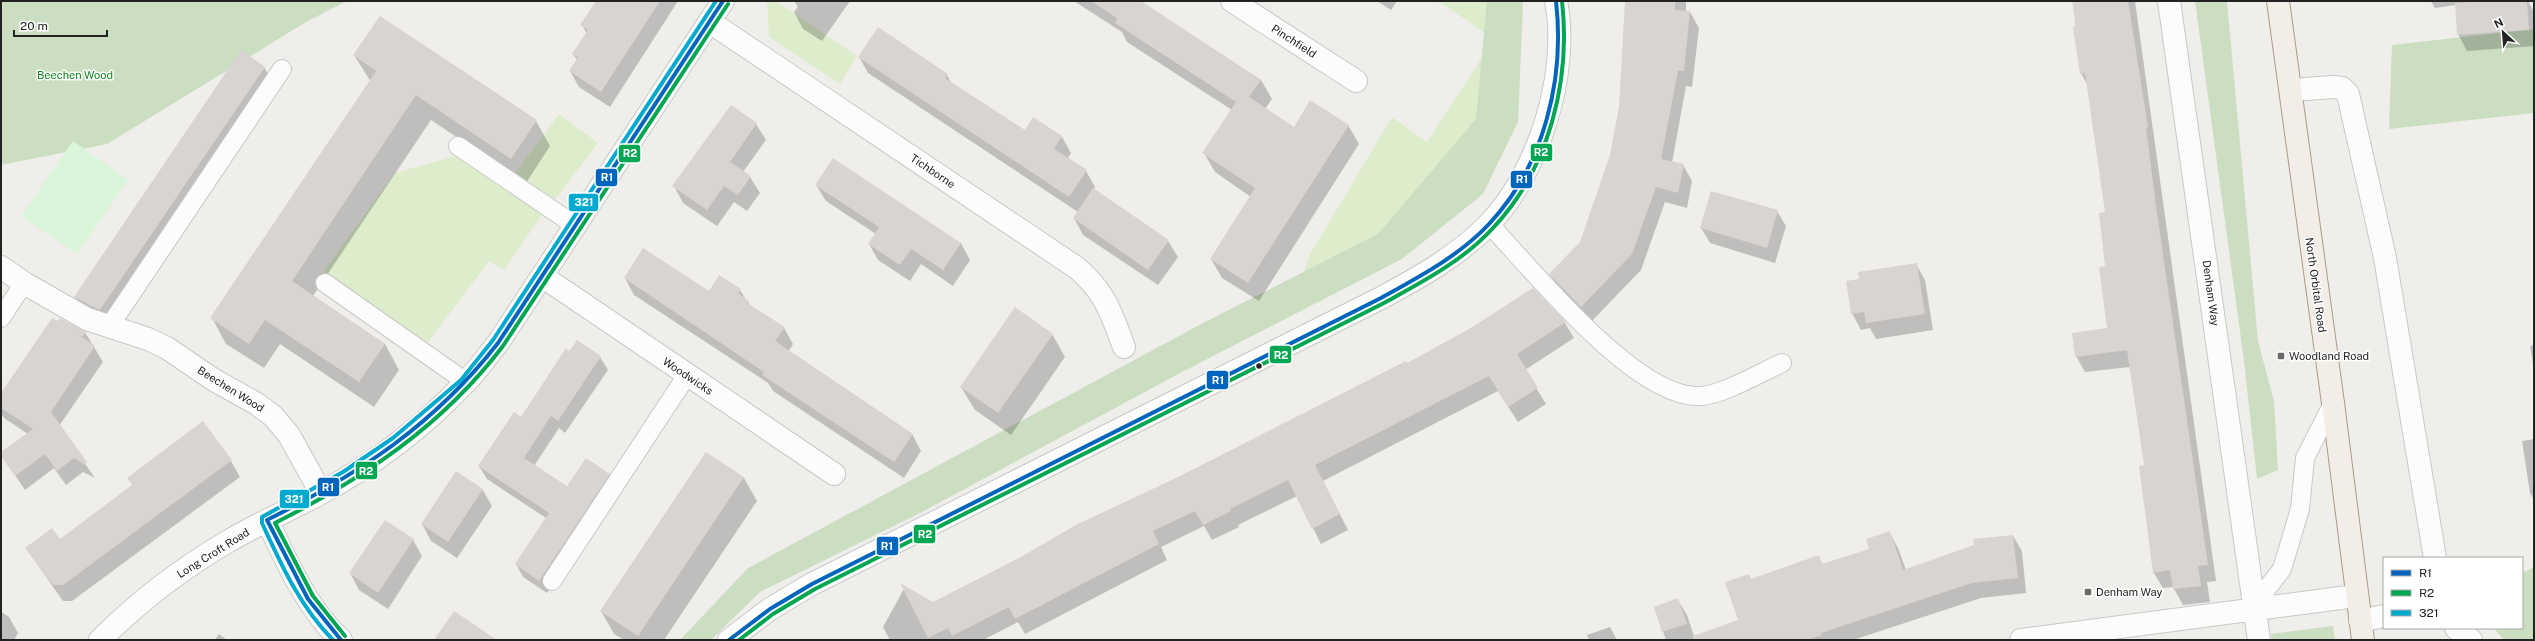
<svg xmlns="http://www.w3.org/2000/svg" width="2535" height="641" font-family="'Public Sans',sans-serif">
<rect width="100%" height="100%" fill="#f0eeeb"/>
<path fill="#ddeccb" d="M767 1H776L857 56 840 84 769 37Z
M1438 1H1518L1523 16 1514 93 1480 161 1296 297 1309 256 1392 117 1427 142 1494 39Z
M559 114 598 143 550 206 509 181Z
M459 155 544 212 504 270 489 261 425 346 320 276 395 173Z"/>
<path fill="#cbdec1" d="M1 1H347L306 22 107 144 1 165Z
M1487 1H1523L1518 122 1483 194 1402 259 1184 371 920 513 760 592 711 640H680L748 568 1203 323 1378 234 1476 119Z
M2195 1H2227L2258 341 2274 401 2278 470 2257 479 2244 361Z
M2534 29V113L2389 129 2392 45Z
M2534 567V640H2504L2494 628H2522V573Z
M2333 626 2335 640H2272L2271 634Z"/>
<path fill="#daf5da" d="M73 141 128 180 77 254 21 216Z"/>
<path fill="#0003" d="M597 1H678L610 107 579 87 570 71 577 60 573 54 587 34 582 25Z
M794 1H850L822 41 803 29 794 12 798 7Z
M1074 1H1139L1261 80 1272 99 1265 109 1294 128 1348 125 1359 144 1259 301 1222 278 1211 259 1251 197 1215 172 1204 153 1232 110 1127 42 1122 32Z
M1377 1H1397L1391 10Z
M1626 1H1686V12H1690L1699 28 1692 87 1686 86 1672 163 1683 165 1692 181 1687 208 1665 202 1641 270 1590 323 1559 290 1550 274 1581 242 1611 156 1620 107Z
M2073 1H2135L2216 581 2207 582 2210 602 2183 605 2173 587 2163 588 2154 573 2145 466 2130 367 2085 372 2076 356 2108 329 2107 213 2088 86 2081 73Z
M2431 1H2528L2534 12V46L2467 51 2458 34 2456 5 2435 8Z
M354 55 536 121 550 146 526 183 431 120 313 296 385 344 399 370 374 407 280 344 264 368 226 344 212 318 371 82Z
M859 57 947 75 952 84 1025 131 1033 119 1062 137 1071 153 1068 158 1086 171 1095 187 1094 190 1168 241 1178 257 1158 285 1083 235 1074 218 1078 212 868 73Z
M264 67 269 76 105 318 80 305 75 297Z
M731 107 756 124 766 140 743 172 750 177 760 193 747 211 734 202 717 226 683 203 674 186Z
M816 185 961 243 970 260 953 286 921 264 910 281 878 260 869 244 876 234 826 201Z
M1777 211 1786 226 1775 263 1710 243 1701 228Z
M1916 264 1925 280 1933 330 1876 339 1870 328 1861 330 1852 313 1860 280Z
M625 278 709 292 740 290 751 307 784 328 793 344 789 351 912 434 921 451 904 478 773 391 768 383 634 295Z
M1533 290 1565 323 1574 338 1525 370 1546 404 1518 422 1498 391 1323 481 1348 530 1321 544 1297 496 1238 525 1239 527 1212 540 1204 526 1161 547 1167 560 1025 634 1018 622 983 640H890L883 627 905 587 933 603 1407 364 1469 330Z
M85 332 103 362 59 426 95 478 83 472 66 485 54 468 25 490 1 454 28 434 4 418 1 413V395Z
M1052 334 1065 357 1011 435 975 410 961 387Z
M577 341 600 357 608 370 565 433 559 428 534 466 567 487 609 474 616 487 547 593 523 577 516 564 546 518 487 479 479 466 521 418Z
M2534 345V370L2530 346Z
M2534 439V500L2530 493 2522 441Z
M706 453 744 478 757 501 664 640H624L614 634 601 611Z
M231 461 240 477 72 601H63L26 548 60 540 132 486Z
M482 489 492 506 457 558 431 541 422 524Z
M1889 532 1898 548 1906 570 2013 536 2022 551 2026 593 1981 598 1853 640H1666L1655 607 1678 600 1687 615 1694 636 1739 621 1749 575 1751 580 1818 557 1823 565 1870 549Z
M413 540 422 556 388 609 359 590 350 573Z
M1 612 9 617 18 633 14 640H1Z
M1610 627 1617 640H1589L1587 635Z
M219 634 227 640H215Z"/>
<path fill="#d7d4d2" d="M596 1H660L601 92 569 71 578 57 572 54 588 30 580 25Z
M1091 1H1141L1261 80 1249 97 1294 127 1310 100 1349 125 1248 283 1210 259 1255 188 1202 153 1236 102 1115 23 1118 19Z
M1625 1H1675V10L1690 11 1684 71H1678L1661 159 1684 164 1678 193 1656 187 1632 254 1581 307 1549 274 1580 242 1610 155 1619 107Z
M2072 1H2128L2148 127 2146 128 2156 206 2208 565 2198 566 2201 586 2173 589 2170 570 2153 573 2139 466 2144 465 2127 350 2075 357 2072 333 2107 328 2099 267 2105 266 2099 213 2105 212 2085 73 2080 74 2073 27 2076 26Z
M2483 1H2527L2529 30 2457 35 2455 3Z
M380 16 537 120 511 159 416 95 292 281 385 344 359 382 265 320 249 344 210 318 376 71 353 55Z
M878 27 948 74 945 78 1025 130 1033 117 1062 136 1054 149 1087 170 1069 197 858 57Z
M241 50 265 67 100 310 74 297Z
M731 105 757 123 730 162 751 176 738 195 724 186 707 210 672 186Z
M833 158 961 243 943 270 911 249 900 265 868 244 879 227 815 185Z
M1093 188 1169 240 1148 270 1073 218Z
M1711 191 1778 210 1767 248 1700 228Z
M643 248 709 291 719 275 741 289 738 293 749 301 747 303 785 327 775 341 913 434 894 462 762 375 764 372 624 278Z
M1917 263 1925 314 1866 323 1864 312 1851 314 1846 281 1859 279 1858 272Z
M1533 288 1566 322 1517 354 1538 388 1508 407 1489 376 1315 465 1340 514 1312 529 1288 480 1230 509 1231 511 1203 525 1195 511 1153 531 1159 544 1015 619 1009 607 952 636 948 628 928 638 900 583 933 602 1019 558 1076 525 1178 477 1406 361 1407 363 1469 329Z
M1015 307 1053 334 998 413 960 387Z
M52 318 58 321 60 318 86 332 82 337 95 346 51 412 87 462 85 465 74 458 57 471 45 454 15 476 1 456V452L33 429 1 408V393Z
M577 340 601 356 558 421 551 416 524 458 567 486 586 458 610 474 539 581 515 564 549 513 478 466 514 412 521 417 566 348 570 351Z
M203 421 232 460 63 585H53L25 548 52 528 60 539 132 485 127 478Z
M706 452 744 477 638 636 600 611Z
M456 471 483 489 448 542 421 524Z
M385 520 414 539 378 593 349 573Z
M1890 531 1903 570 1974 545 1973 539 2013 535 2018 578 1972 583 1821 633 1822 635 1807 640H1693V636L1738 620 1725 582 1749 574 1751 579 1819 555 1822 564 1869 549 1866 539Z
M1678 598 1687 624 1662 632 1654 607Z
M454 611 497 640H434Z"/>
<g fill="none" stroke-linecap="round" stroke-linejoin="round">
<defs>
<path id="lane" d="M458 146 576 226
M1489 224C1532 269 1637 401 1701 396 1722 395 1762 372 1782 363
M325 283 466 382
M1 318 24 283
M109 327 282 69
M552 581 687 375
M2256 609 2268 587 2282 569 2300 509 2305 458 2333 403"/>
<path id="street" d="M1232 1 1356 81
M2169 1 2259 640
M710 22 1077 268C1106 293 1111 313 1124 347
M2291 90 2334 87 2342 88 2348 94 2385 258 2435 558
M1 267 24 283 87 319 148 339 167 348 214 380 257 404 273 416 289 435 321 493
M542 276 834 474
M267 520C286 560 307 609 341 640
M2360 621 2384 616
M2456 628 2471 640
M100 640C138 602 181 569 227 542 257 524 290 510 321 493 373 465 424 426 465 383 477 371 487 356 498 343L723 1
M729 640 770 609 812 584 1381 298C1420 277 1458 256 1489 224 1539 172 1570 72 1556 1
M2021 640 2356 596"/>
<path id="primary" d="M2278 1 2333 403 2363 640"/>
</defs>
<use href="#lane" stroke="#c9c8c7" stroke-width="20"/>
<use href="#street" stroke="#c9c8c7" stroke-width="24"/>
<use href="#primary" stroke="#a79c86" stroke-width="24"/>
<use href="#lane" stroke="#fdfcfc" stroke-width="18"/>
<use href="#street" stroke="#fdfcfc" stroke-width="22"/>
<use href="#primary" stroke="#f3ede7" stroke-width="22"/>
<defs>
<path id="bus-1" d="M341 640 308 599 267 520C359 474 434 425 498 343L723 1
M729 640 770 609 812 584 1381 298C1419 277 1459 256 1489 224 1544 166 1565 79 1556 1"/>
<path id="bus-2" d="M345 636 313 596 275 523C364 478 442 426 503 346L728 4
M739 640 773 614 815 589 1384 303C1422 282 1463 261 1493 228 1549 169 1571 81 1562 1"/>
<path id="bus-3" d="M333 640C300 607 281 564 262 523V517L343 472 393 438 461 380 493 340 716 1"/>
</defs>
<use href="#bus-1" stroke="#fff" stroke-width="7"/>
<use href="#bus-2" stroke="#fff" stroke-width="7"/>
<use href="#bus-3" stroke="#fff" stroke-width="7"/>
<use href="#bus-1" stroke="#0065bd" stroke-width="4"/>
<use href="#bus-2" stroke="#00a651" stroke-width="4"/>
<use href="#bus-3" stroke="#00a9ce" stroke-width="4"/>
</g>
<g fill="#6a6968" stroke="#fff" stroke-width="1.5">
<rect x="2277" y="352" width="8" height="8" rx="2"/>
<rect x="2084" y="588" width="8" height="8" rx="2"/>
</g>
<circle fill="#222" stroke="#fff" stroke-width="1.5" cx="1259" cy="366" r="3.5"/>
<g text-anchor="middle" stroke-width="3" stroke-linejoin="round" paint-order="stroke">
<g font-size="11" fill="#222" stroke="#fff">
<text transform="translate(1294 41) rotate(33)" y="4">Pinchfield</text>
<text transform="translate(933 171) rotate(34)" y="4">Tichborne</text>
<text transform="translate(2316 285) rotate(82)" y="4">North Orbital Road</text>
<text transform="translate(2211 293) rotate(82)" y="4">Denham Way</text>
<text transform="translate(688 376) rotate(34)" y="4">Woodwicks</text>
<text transform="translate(231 389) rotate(32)" y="4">Beechen Wood</text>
<text transform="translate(213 553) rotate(-32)" y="4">Long Croft Road</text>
</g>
<g font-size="11" fill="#0c8416" stroke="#fff">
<text x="75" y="79">Beechen Wood</text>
</g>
<g font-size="11" fill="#222" stroke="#fff" text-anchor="start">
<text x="2289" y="360">Woodland Road</text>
<text x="2096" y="596">Denham Way</text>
</g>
</g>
<g stroke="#fff" stroke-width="1.5">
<rect x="1530" y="143" width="23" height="19" rx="4" fill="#00a651"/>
<rect x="618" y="144" width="23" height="19" rx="4" fill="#00a651"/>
<rect x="595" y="168" width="23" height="19" rx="4" fill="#0065bd"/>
<rect x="1510" y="170" width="23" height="19" rx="4" fill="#0065bd"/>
<rect x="568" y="193" width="31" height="19" rx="4" fill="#00a9ce"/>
<rect x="1269" y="345" width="23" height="19" rx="4" fill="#00a651"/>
<rect x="1206" y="370" width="23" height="20" rx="4" fill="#0065bd"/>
<rect x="355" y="461" width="23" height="19" rx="4" fill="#00a651"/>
<rect x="317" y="477" width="23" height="20" rx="4" fill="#0065bd"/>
<rect x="279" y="489" width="31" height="20" rx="4" fill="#00a9ce"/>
<rect x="913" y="524" width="23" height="20" rx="4" fill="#00a651"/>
<rect x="876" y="536" width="23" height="20" rx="4" fill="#0065bd"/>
</g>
<g font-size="11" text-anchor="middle" font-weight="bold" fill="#fff">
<text x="1541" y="156">R2</text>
<text x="630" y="157">R2</text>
<text x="607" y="181">R1</text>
<text x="1522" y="183">R1</text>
<text x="584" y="206">321</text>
<text x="1281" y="359">R2</text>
<text x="1218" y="384">R1</text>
<text x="366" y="475">R2</text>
<text x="328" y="491">R1</text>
<text x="294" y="503">321</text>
<text x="925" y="538">R2</text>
<text x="887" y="550">R1</text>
</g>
<rect width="2535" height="641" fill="none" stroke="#222222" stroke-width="4"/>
<rect x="2383" y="557" width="140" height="72" fill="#ffffff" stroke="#a7a7a7"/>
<rect x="2391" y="570" width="20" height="6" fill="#0065bd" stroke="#a7a7a7"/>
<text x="2419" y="577" font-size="12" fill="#222222">R1</text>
<rect x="2391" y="590" width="20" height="6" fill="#00a651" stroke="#a7a7a7"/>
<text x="2419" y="597" font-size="12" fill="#222222">R2</text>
<rect x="2391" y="610" width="20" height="6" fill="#00a9ce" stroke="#a7a7a7"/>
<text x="2419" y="617" font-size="12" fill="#222222">321</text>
<g transform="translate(2503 32) rotate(334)" stroke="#ffffff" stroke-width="3" paint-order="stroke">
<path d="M0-3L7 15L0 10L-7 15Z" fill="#222222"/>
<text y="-6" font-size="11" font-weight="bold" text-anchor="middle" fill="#222222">N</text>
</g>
<path d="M14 30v6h93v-6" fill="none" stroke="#222222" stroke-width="2"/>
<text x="20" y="30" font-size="12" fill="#222222" stroke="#ffffff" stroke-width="3" paint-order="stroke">20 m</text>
</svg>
